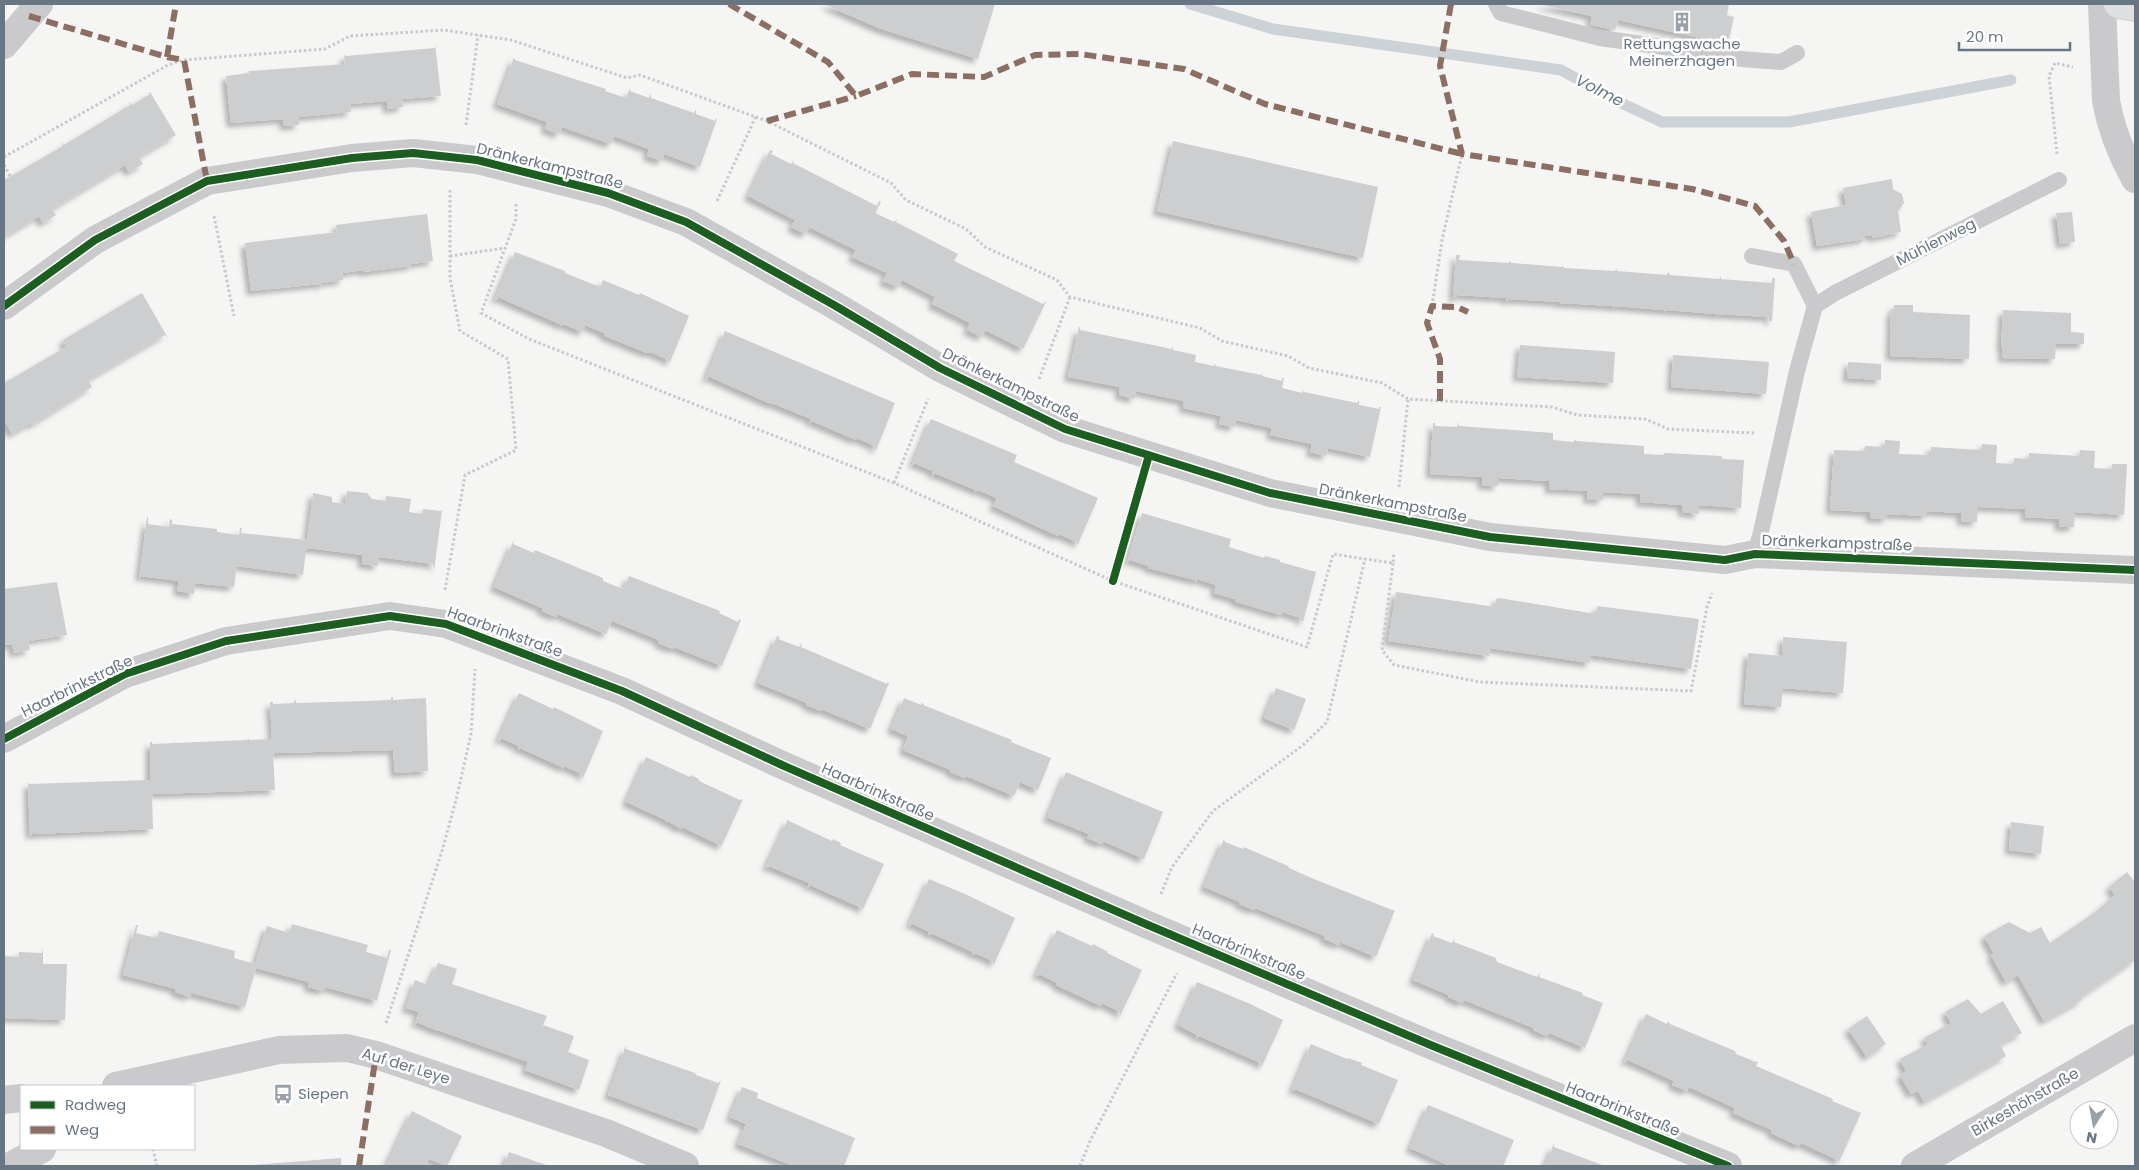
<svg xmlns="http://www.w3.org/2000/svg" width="2139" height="1170" font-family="Poppins,sans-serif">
<defs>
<filter id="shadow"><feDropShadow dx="-4.5" dy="4.5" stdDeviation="2.5" flood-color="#0004"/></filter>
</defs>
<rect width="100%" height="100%" fill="#f5f5f4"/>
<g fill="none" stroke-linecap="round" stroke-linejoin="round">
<path stroke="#ccd2d6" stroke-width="11" d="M1190 4 1273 29 1561 70 1621 103 1662 122H1789L2011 80"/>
</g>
<path fill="#cdcecf" filter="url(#shadow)" d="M824 4H995L978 59 881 29Z
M1538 4H1729L1727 15 1734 17 1728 44 1618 20 1615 30 1590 25 1592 16Z
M435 43 441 96 402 99 403 107 387 109V101L350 104 351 112 299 117V125L284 126 283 119 231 123 226 76 249 73V71H251L345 64 344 55 346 56 435 48Z
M514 57 515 60 606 89 605 91 626 98 630 88V91L649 98 651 93V98L694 113 696 109V114L715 121 716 118 717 119 700 167 664 154 662 161 647 156 649 149 614 136 611 144 562 127 559 134 545 129 547 122 497 104Z
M150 92 176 135 139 157 143 164 129 172 125 165 52 209 56 215 43 223 39 216 4 237V180L63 146 62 142 64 145 130 105 128 101 132 105 150 94 148 93Z
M1173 141 1378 187 1363 258 1157 211Z
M770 150 773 151 771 154 791 164 794 160 793 163 877 206 879 201 881 202 875 213 894 222 897 219 896 222 958 254 954 261 1043 304 1047 300 1023 349 985 330 982 337 967 330 970 323 932 304 935 297 902 280 898 287 883 281 887 273 852 257 856 250 809 227 806 234 791 227 795 220 748 196Z
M1892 179 1893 189 1902 194 1904 203 1898 211 1901 232 1873 238 1872 235 1865 236V239L1817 246 1811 212 1846 205 1843 188Z
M2072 212 2075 242 2060 244 2056 213Z
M427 214 433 261 411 264V269L410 266 363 272V270L343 273V280L322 283V288L320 284 251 291 245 243 337 232 336 225Z
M515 252 565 271V273L600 287 603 280 639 295 640 293 689 316 670 362H668L669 360 650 352 647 353 605 336 604 333 585 325 583 332 563 324 560 326V324L498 297 497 300 495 299Z
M1456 255H1460L1459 260 1509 263V261L1512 263 1562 267V265L1564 268 1614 271 1617 269V271L1667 275V273H1670L1669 275 1719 279 1721 276V279L1772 283V278H1775L1772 321H1769V317L1718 314 1716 316V314L1666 310 1664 312V310L1614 306V308L1612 306 1561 303V304L1559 302 1509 299V301L1506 300V298L1457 295V298H1453Z
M142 293 168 338 165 335 88 380 92 387 32 425 31 423 12 434 4 420V383L66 347 63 340Z
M1894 305H1913V312L1970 315 1969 359 1890 356 1891 311H1894Z
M2003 310 2071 313V332L2084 333V344H2056L2055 359 2002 358 2003 347 2001 348Z
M1079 327H1080V330L1172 349 1173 345V350L1196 355 1195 362 1214 366V363L1216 366 1261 375 1263 373 1262 376 1282 381V378H1284L1282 388 1302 393 1304 390V392L1357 403 1359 400V405L1379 409V407H1381L1370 457 1328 448 1326 456 1310 452 1312 444 1270 435 1272 428 1236 420 1234 427 1219 424 1221 416 1183 408 1184 401 1136 391 1134 399 1119 395 1120 387 1068 377Z
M725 331 895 403 876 450 874 449 875 446 857 438 856 440 812 421 809 424 811 419 772 403 771 404 708 376 706 381 705 380Z
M1520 345 1615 352 1613 383 1517 377Z
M1673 355 1769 362 1766 394 1671 387Z
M1848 362 1881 364V380L1847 378Z
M931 419 1017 455 1014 462 1098 498 1078 544H1076L1077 542 1059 534 1058 536 993 506 997 498 978 490 975 492 976 490 934 473 932 477 933 471 914 463 911 467Z
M1458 422 1459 426 1553 433V440L1573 442 1576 439V441L1644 446V454L1664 455V453L1721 456 1723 459 1744 460 1741 508 1699 505V514L1682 512V505L1640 502V494L1603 492V500L1587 499 1588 491 1549 489V481L1498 478V486L1482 485V477L1430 474 1433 423H1435V426L1457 427Z
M1885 440 1900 441 1899 454 1930 455 1931 447 1981 450 1982 444 1997 445 1996 463 2014 464V458L2029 459V453L2079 456 2080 450 2095 451 2094 468 2112 469V464H2127L2124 515 2075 512 2074 527H2059V519L2025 517 2026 509 1978 507 1977 522 1961 521V513L1927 511V516L1887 514V519L1870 518V512L1830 510 1834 450 1864 451 1865 446 1884 447Z
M347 491 367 493 372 499 386 501V496L411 499 409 512 422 514 423 509 440 511 442 510 434 570 433 564 379 557 378 566 362 564V555L308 548 306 550 303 575 237 566 234 587 195 583 194 594 177 591 179 581 141 576 139 580 147 517H148V524L169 527 170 519 172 520V524L217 529V532L239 535 240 528H242L241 533 307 540 313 493 332 497V502L345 504Z
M1142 513 1231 539 1229 547 1264 558 1265 556 1280 560V562L1316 572 1303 622 1300 620 1301 618 1282 612 1281 615 1236 602 1235 599 1214 593 1216 585 1197 579 1196 582 1195 580 1148 568 1149 566 1130 560 1127 563Z
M514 539 513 544 534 553 535 550 603 578V581L623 589 629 576 720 611 719 613 738 622 739 619 741 620 722 666 674 647 673 649 658 643 659 640 612 621 606 634 557 614 556 617 542 611V608L494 587Z
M57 582 67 635 28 641 30 650 14 653 12 644 4 645V589Z
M1396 592 1495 607 1496 599 1499 598 1596 614 1597 606 1699 619 1691 669 1591 655 1590 663 1490 648 1489 656 1388 641Z
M777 636 780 637 778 639 799 647 802 642 801 647 887 684 888 682 889 683 870 729 821 709V711L806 705 807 703 758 683Z
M1783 637 1847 642 1843 693 1783 688 1781 707 1744 704 1748 653 1782 656Z
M1276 688 1306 699 1294 730 1264 718Z
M519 693 553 709 554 707 603 731 583 778 581 777 582 774 564 766 563 769 562 767 520 748V750L518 749 519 746 501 738 500 741 498 740Z
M391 697H393V700L426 698 428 771 395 773 393 750 275 753 273 755 275 790 153 794 152 795 153 829 32 834 30 836 28 783 30 784 150 780V742H152V744L247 740 249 738V740L271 739 272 737 270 702H273V704L294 703V701L296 700V703L368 701 391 700Z
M904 698 921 705 922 703 924 704 923 705 1012 740 1011 742 1051 758 1038 790 1020 782 1014 796 966 776 965 778 950 772 951 770 903 750 908 736 891 729Z
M646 757 690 777 691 775 699 779V781L740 800 743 799 721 847 720 845 682 827 681 829 668 821 665 822 666 820 626 802Z
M1066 772 1163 812 1144 859 1103 841 1102 844 1087 838 1089 834 1049 818H1047Z
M788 819 789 821 832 841 833 839 841 843 840 845 884 864 862 911 861 910 862 908 810 885 807 889 809 883 769 866 768 868 766 867Z
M2011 822 2044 826 2041 854 2009 850Z
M1224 839 1225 842 1243 849 1244 847 1288 866 1289 868 1309 877 1392 910H1395L1376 957 1340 942 1339 945 1324 939 1325 936 1255 908 1254 910 1239 904 1240 902 1204 887Z
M2127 872 2135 882V960L2081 997 2082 1000 2044 1021 2018 975 2006 982 1991 955 1994 954 1984 936 2009 922 2030 933 2041 927 2050 943 2094 913 2115 895 2109 887Z
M929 879 965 894 1015 918 994 964 992 963 993 961 975 953 974 955 972 954 973 952 931 933 930 935 928 934 929 932 911 923 910 926 909 925Z
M292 924 368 945 366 952 387 958 389 950H391L377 1001 325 987 323 991 308 987 309 982 256 968 245 1007 191 993 190 997 175 992 176 989 123 975 136 925H138L136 933 157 938 159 931 235 951 234 958 255 964 267 926 289 933Z
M1057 930 1092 946 1093 944 1108 952 1107 953 1142 970 1119 1018 1120 1012 1102 1003 1101 1006 1056 985 1057 983 1039 974 1038 976 1036 975Z
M1432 933 1434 934 1433 936 1452 943 1455 938 1454 942 1496 958 1497 962 1537 977 1540 972 1539 977 1583 993 1582 995 1603 1003 1585 1048 1549 1033 1547 1036 1533 1030 1534 1028 1464 1000 1462 1003 1448 997 1449 995 1413 980Z
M43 948V964H67L65 1020 4 1018V956L19 957V952L42 953Z
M438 963 457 969 452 984 544 1015 547 1016 543 1025 574 1036 568 1052 589 1060 579 1090 525 1070 528 1062 440 1031H438L417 1022 414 1026 419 1012 406 1008 415 980 428 985Z
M1197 982 1248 1003 1283 1020 1262 1066H1260L1261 1063 1199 1036 1196 1039 1197 1035 1178 1025Z
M1968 999 1981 1014 2003 1001 2022 1033 2000 1044 2006 1056 1924 1102 1918 1091 1911 1094 1900 1075 1906 1071 1900 1059 1928 1044 1924 1038 1951 1023 1945 1012Z
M1646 1014 1667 1024 1668 1021 1670 1024 1735 1051 1736 1054 1756 1062V1061L1758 1062 1756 1066 1833 1099 1832 1101 1861 1113 1838 1164V1160L1801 1143 1799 1146 1771 1133 1772 1130 1733 1113 1735 1108 1689 1087 1687 1091 1672 1085 1674 1081 1628 1060 1624 1063Z
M1867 1016 1886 1044 1867 1057 1848 1029Z
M1311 1044 1347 1059 1348 1058 1362 1063 1361 1065 1398 1080 1379 1124 1295 1089 1294 1091 1292 1090Z
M626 1045V1049L695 1073 696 1075 718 1083 721 1080 703 1130 608 1095Z
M742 1087 758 1093 757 1098 855 1138 844 1166H794L738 1144 746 1124 730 1117Z
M1428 1105 1514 1140 1503 1166H1450L1410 1148Z
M412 1111 462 1136 447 1166 429 1159 425 1166H386Z
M1554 1143V1147L1605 1166H1545Z
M509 1152 549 1166H504Z
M341 1158V1166H253V1165Z"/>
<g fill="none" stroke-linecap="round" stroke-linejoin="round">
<defs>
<path id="primary" d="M2118 4 2135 7"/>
</defs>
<use href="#primary" stroke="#d2d3d4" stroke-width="30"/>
<path stroke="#c8c9ca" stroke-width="3" stroke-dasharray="2.5 2.5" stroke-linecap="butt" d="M466 125 478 35
M2057 154 2049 76 2055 63 2073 67
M4 157 168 65 184 60 325 49 350 36 444 30 511 40 627 78 640 75 767 121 891 183 906 200 966 229 985 247 1057 280 1070 297 1200 328 1222 341 1288 356 1309 368 1382 383 1408 399 1552 407 1577 415 1645 419 1668 429 1755 433
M4 165 10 176
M717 201 756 116
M516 204V219L481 313 529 339 894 483 1113 581 1307 647 1333 554 1365 559
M214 216 234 316
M450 256 505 248
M1432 306 1442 240 1462 154
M1039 379 1070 297
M894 483 928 399
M1399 487 1408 399
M1393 563 1382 650 1394 665 1480 682 1691 691 1707 607 1712 593
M1113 581 1140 487
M445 590 465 475 516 450 508 359 460 331 450 278V190
M1161 894 1172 867 1213 811 1302 746 1327 722 1365 559 1393 563 1394 553
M386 1023 442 851 456 800 471 734 475 669
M153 1149 157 1166
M1080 1166 1090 1141 1177 973"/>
<path stroke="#cacacc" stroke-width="16" d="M1496 4 1501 13 1600 38 1678 49 1715 57 1781 62 1797 53
M1752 256 1794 264 1815 306
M1755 554 1761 532 1797 371 1815 306 1835 293 2059 180"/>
<path stroke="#cacacc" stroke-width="28" d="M2102 4 2106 101C2111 128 2121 154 2135 179
M4 45 39 4
M4 306 95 240 207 181 352 158 413 153 477 160 608 193 686 222 834 305 940 368 1065 429 1270 493 1490 537 1725 560 1755 554 2135 570
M4 739 125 674 226 641 390 616 446 624 622 691 782 765 1148 925 1433 1046 1728 1166
M116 1086 279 1050 347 1048 376 1055 606 1133 685 1166
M4 1100 21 1098
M10 1166 42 1149
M1915 1166 2135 1038"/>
<use href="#primary" stroke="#dedfe0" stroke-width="28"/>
<path stroke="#8d6e63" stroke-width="6" stroke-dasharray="12 6" stroke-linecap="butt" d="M729 4 828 62 856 96 912 74 984 77 1035 55 1080 54 1184 69 1265 104 1462 154
M1451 4 1440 66 1462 154 1692 189 1755 206 1784 241 1794 264
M29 16 167 57 184 60 207 181
M167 57 176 4
M767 121 856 96
M1440 401V359L1427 323 1432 306 1457 307 1468 312
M359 1166 376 1055"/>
<defs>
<path id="cycleway" d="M4 306 95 240 207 181 352 158 413 153 477 160 608 193 686 222 834 305 940 368 1065 429 1270 493 1490 537 1725 560 1755 554 2135 570
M1113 581 1149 455
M4 739 125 674 226 641 390 616 446 624 622 691 782 765 1148 925 1433 1046 1728 1166"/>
</defs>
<use href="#cycleway" stroke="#fff" stroke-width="11"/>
<use href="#cycleway" stroke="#1b5e20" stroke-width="8"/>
</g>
<defs>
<symbol id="building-bare" viewBox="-9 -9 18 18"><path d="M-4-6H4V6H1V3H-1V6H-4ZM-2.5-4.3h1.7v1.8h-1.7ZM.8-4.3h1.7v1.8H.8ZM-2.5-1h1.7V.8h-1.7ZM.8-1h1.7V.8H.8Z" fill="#99a2aa" stroke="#fff" stroke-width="2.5" paint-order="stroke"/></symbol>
<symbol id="bus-bare" viewBox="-9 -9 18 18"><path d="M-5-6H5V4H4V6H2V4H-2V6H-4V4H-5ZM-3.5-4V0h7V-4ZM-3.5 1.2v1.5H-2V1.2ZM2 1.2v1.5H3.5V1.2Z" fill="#99a2aa" stroke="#fff" stroke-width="2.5" paint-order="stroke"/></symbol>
</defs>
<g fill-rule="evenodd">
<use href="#building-bare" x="1668" y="8" width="28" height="28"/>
<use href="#bus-bare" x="269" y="1080" width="28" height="28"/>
</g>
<g text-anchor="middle" stroke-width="5" stroke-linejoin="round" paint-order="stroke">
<g font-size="15" fill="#687582" stroke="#fff">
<text x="1682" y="49">Rettungswache<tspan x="1682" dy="17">Meinerzhagen</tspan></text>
<text x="298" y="1099" text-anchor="start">Siepen</text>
</g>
<g font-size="15" fill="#687582" stroke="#fff">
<text transform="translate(550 166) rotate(14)" y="5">Dränkerkampstraße</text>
<text transform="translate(1936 242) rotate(-27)" y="5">Mühlenweg</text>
<text transform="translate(1011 385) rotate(26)" y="5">Dränkerkampstraße</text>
<text transform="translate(1393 503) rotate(11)" y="5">Dränkerkampstraße</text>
<text transform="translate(1837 543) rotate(2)" y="5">Dränkerkampstraße</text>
<text transform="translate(505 632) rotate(20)" y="5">Haarbrinkstraße</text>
<text transform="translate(77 686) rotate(-26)" y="5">Haarbrinkstraße</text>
<text transform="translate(878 792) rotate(24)" y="5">Haarbrinkstraße</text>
<text transform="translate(1249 952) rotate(23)" y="5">Haarbrinkstraße</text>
<text transform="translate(406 1066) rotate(17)" y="5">Auf der Leye</text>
<text transform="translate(2025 1102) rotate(-30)" y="5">Birkeshöhstraße</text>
<text transform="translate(1623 1109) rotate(22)" y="5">Haarbrinkstraße</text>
</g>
<g font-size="16" font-style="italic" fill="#63767f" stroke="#fff">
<text transform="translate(1600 90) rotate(27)" y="6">Volme</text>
</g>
</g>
<rect width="2139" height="1170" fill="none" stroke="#687582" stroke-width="10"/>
<rect x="20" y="1085" width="175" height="65" fill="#ffffff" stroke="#c3c8cd"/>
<rect x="30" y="1101" width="25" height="8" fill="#1b5e20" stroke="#c3c8cd"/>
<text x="65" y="1110" font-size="15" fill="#687582">Radweg</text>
<rect x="30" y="1126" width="25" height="8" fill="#8d6e63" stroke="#c3c8cd"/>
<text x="65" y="1135" font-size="15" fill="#687582">Weg</text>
<g transform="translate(2094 1125) rotate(191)"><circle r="24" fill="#ffffff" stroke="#c3c8cd"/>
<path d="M0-4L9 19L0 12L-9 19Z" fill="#99a2aa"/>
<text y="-8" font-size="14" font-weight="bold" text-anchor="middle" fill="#687582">N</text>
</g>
<path d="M1959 42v8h111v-8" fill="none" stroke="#687582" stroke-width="2.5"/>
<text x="1966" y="42" font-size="15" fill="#687582" stroke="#ffffff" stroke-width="4" paint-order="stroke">20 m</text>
</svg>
